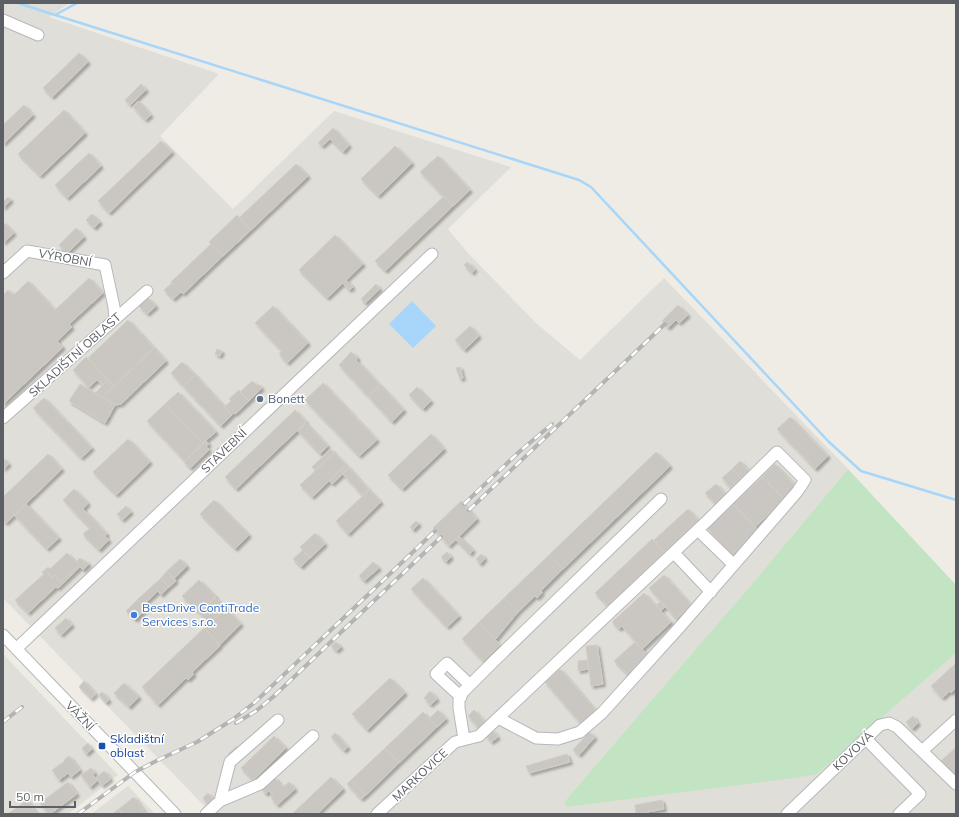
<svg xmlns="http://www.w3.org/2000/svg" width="959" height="817" font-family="Mulish,sans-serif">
<defs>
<filter id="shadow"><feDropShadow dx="2.5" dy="2.5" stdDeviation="1" flood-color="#0004"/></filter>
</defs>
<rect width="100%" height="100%" fill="#eeece4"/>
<path fill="#e0ded9" d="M3 3H69L49 17 219 74 160 136 233 209 334 111 511 167 448 229 467 252 536 323 580 360 664 278 848 469 757 578 564 802 816 775 956 653V814H212L3 598Z
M3 654 118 775 68 814H3Z
M128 786 155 814H91Z"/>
<path fill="#c2e4c2" d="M848 469 956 585V653L816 775 567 807 564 802 757 578Z"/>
<path fill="#a8d6fa" d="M412 301 436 326 413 348 389 324Z"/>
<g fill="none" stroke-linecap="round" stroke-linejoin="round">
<path stroke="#a8d6fa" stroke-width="2.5" d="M18 3 55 15 77 3
M55 15 579 180 591 187 829 442 861 471 956 500"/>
</g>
<path fill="#cac7c2" stroke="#d2cec3" filter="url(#shadow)" d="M79 53 88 62 52 97 43 88Z
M141 84 146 90 130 105 125 100Z
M138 101 151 115 145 120 133 107Z
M24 105 33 115 3 144V125Z
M64 110 85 133 40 176 18 154Z
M333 128 349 145 343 152 330 139 322 146 318 143Z
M161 141 172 152 109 213 98 201Z
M395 146 412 163 378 196 361 179Z
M89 153 101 166 67 198 55 185Z
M438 156 470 190 453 206 420 172Z
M296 164 308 176 251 230 239 218Z
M8 197 11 200 3 208V202Z
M443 197 453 206 385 271 375 261Z
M92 214 100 222 94 228 86 220Z
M237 215 251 230 223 256 209 242Z
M3 222 14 233 4 242H3Z
M76 228 84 237 67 253 59 245Z
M335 235 363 264 346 280 353 287 349 290 343 283 327 298 299 270Z
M211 244 223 256 183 294 171 282Z
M467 262 475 269 472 273 464 265Z
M89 278 103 293 69 324 72 327 57 341 63 347 3 404V295L8 290 14 295 28 281 55 310Z
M172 283 181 292 173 299 164 290Z
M376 284 380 289 365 303 361 299Z
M148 298 156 306 147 314 139 306Z
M678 305 688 315 679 323 676 320 668 328 662 321Z
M273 306 308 343 287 363 279 354 282 351 255 323Z
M128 320 154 348 114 386 88 358Z
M470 326 479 336 464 350 455 340Z
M154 348 166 361 121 404 115 405 102 397Z
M217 349 222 351 220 356 215 354Z
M351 352 358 358 356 360 380 385 368 396 339 365Z
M86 357 108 380 102 385 97 380 89 387 73 370Z
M182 362 195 375 183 386 171 373Z
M460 367 463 378 460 379 456 368Z
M195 375 232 415 221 426 183 386Z
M108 380 114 386 102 397 95 393Z
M252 381 256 385 258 384 262 388 249 401 240 392Z
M323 383 377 440 359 456 305 400Z
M80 384 115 405 105 423 69 401Z
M380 385 404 410 392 422 368 396Z
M417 387 431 401 423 409 409 395Z
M239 390 249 401 235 414 234 413 232 415 224 407 231 401 229 399Z
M178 392 216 432 203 443 165 404Z
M44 398 92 448 81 458 33 408Z
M165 404 203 443 185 461 147 421Z
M295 410 306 422 236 489 225 477Z
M790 417 828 456 815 469 777 429Z
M306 423 328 446 320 454 298 431Z
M431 434 444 449 402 489 388 475Z
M128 439 150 462 116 495 93 472Z
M206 441 209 444 206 446 209 450 190 468 184 462Z
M331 449 334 453 315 470 312 467Z
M656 452 670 466 563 569 549 555Z
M334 453 346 465 312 497 300 485Z
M48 454 62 469 6 523 3 521V497Z
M3 458 9 464 3 469Z
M740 461 749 471 741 478 732 469Z
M775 464 797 487 784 499 762 477Z
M346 465 349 468 332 484 329 481Z
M349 468 369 490 363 496 343 474Z
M732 469 741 478 731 488 722 478Z
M762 477 784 499 755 527 733 504Z
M716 484 725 494 715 503 705 493Z
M74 489 88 503 83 509 107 534 105 536 109 540 99 550 83 534 90 528 63 500Z
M369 490 381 502 348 534 336 521Z
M214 500 249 535 235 549 200 514Z
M461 501 477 519 449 546 433 528Z
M26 504 59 538 47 549 14 515Z
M733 504 758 530 732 555 708 529Z
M126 506 131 512 122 520 117 514Z
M688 509 698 520 664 552 654 540Z
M416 521 419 524 413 530 410 527Z
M315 533 325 544 310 558 300 547Z
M459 536 473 550 470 554 455 539Z
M652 539 664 552 608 606 595 593Z
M303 550 310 558 301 567 293 559Z
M447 552 451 557 446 562 441 557Z
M67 553 79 565 61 582 55 575 52 578 45 570 48 567 50 569Z
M481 554 485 558 480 564 476 559Z
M549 555 563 569 541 591 542 593 537 598 535 596 518 612 504 598Z
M80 558 85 562 86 561 89 564 83 570 80 567 58 588 56 587 28 613 15 600 44 574 42 572 45 570 52 578 55 575 61 582 79 565 76 562Z
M180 559 187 566 174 579 167 571Z
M373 562 379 568 364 581 359 576Z
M167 571 176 581 169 587 161 578Z
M664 575 691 605 676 619 649 588Z
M161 578 169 587 161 595 158 591 143 605 137 600Z
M423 578 459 616 447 627 411 589Z
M199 580 216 597 199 613 182 596Z
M644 593 671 622 642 649 622 626 619 629 612 622Z
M215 597 226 608 209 624 199 613Z
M504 598 518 612 495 640 479 622Z
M137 600 146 609 135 620 126 611Z
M660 602 665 607 661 610 656 605Z
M226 608 241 624 220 645 204 628Z
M66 618 72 625 61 635 55 628Z
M479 622 500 645 483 661 462 639Z
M204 628 220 646 192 672 194 674 188 680 186 678 158 705 142 687Z
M336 642 341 647 336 651 331 646Z
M635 642 648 655 627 674 614 661Z
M597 645 603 684 591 686 586 646Z
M587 660 588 669 578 671V661Z
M955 664 956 688 951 693 950 691 942 698 931 686Z
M560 669 596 711 581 724 545 682Z
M390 678 405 693 367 730 352 714Z
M84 681 96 694 91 699 79 687Z
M124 683 139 697 129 707 114 693Z
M430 691 437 699 430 705 424 698Z
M102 692 109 700 106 703 99 695Z
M438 710 446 719 437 727 429 719Z
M474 710 486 723 480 730 468 716Z
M423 712 437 727 399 763 385 748Z
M913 716 918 723 912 729 906 722Z
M492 730 498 737 491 742 486 736Z
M589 732 595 737 579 755 573 750Z
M335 733 348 747 344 751 331 737Z
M274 736 286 748 253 780 241 768Z
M88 743 92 749 86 754 82 748Z
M237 746 239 748 230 756 228 754Z
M956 747V779L940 762Z
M385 748 399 763 366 795 351 780Z
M567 754 570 762 529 773 526 766Z
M69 756 80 770 71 777 68 773 59 780 52 770 65 761 64 760Z
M91 768 95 773 93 775 98 780 90 787 81 775Z
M104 771 111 779 102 786 96 778Z
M276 777 275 778 278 782 279 781 278 782 283 787 289 782 295 789 277 805 271 798 273 796 269 791 266 794 262 790Z
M331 777 343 789 320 811V812L317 814H292Z
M351 780 366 795 361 799 347 784Z
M68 782 77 794 50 814H48L40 803Z
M208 793 213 799 207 803 203 798Z
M134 797 146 814H123L119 809Z
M27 800 37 814H8Z
M662 800 664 809 636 814 635 805Z
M119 809 123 814H112Z"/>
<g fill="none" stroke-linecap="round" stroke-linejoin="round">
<defs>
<path id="minor" d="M3 20 38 35
M3 273 27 251 105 265 114 307 115 319
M3 418 147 291
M698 530 734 565
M674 553 711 592
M3 635 175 814
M16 649 432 254
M461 697 436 674 447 663 470 685
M464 739 459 708V700L463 692 493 662 661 499
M866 739 920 794 899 814
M922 751 956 720
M220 801 230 762 278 720
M206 814 220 801 260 784 313 736
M377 814 455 742 479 736 498 718 707 521 777 452 805 480 797 492 678 629 602 713 580 732 558 739 536 738 498 718
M787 814 880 725 889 723 897 727 956 784"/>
</defs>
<use href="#minor" stroke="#b5b7bb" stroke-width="13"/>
<use href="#minor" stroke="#fff" stroke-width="11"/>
<defs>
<path id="rail" d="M464 504 519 452 552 424
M469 510 665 324
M3 722 22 707
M236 723 256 711 273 697 441 537
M78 814 135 772 158 760 197 742 232 720 254 703 435 531"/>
</defs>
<use href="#rail" stroke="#b3b4b4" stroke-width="4"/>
<use href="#rail" stroke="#fff" stroke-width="2.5" stroke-dasharray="8" stroke-linecap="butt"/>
</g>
<circle fill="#5c6f8a" stroke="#fff" stroke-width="1.5" cx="260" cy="399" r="4"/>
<circle fill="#3f7fe0" stroke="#fff" stroke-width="1.5" cx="134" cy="615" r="4"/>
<rect fill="#1a4fb4" stroke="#fff" stroke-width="1.5" x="98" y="742" width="8" height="8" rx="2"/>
<g text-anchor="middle" stroke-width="3" stroke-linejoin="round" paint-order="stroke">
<g font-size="12" fill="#5c6064" stroke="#fff">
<text transform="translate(65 258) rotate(10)" y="4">VÝROBNÍ</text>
<text transform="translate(75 355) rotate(-42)" y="4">SKLADIŠTNÍ OBLAST</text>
<text transform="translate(224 451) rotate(-44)" y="4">STAVEBNÍ</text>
<text transform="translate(80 716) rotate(46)" y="4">VÁŽNÍ</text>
<text transform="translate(853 751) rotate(-44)" y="4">KOVOVÁ</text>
<text transform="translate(420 775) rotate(-43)" y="4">MARKOVICE</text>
</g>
<g font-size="12" fill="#4e5e75" stroke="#fff" text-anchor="start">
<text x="268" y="403">Bonett</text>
</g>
<g font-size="12" fill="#366cbe" stroke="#fff" text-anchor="start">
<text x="142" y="612">BestDrive ContiTrade<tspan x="142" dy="14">Services s.r.o.</tspan></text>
</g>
<g font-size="12" fill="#164399" stroke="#fff" text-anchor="start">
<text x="110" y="743">Skladištní<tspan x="110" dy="14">oblast</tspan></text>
</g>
</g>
<rect width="959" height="817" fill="none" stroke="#5c6064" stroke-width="8"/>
<path d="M10 801v6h65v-6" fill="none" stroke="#5c6064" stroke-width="2"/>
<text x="16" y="801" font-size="12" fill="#5c6064" stroke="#ffffff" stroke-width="3" paint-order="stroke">50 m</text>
</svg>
